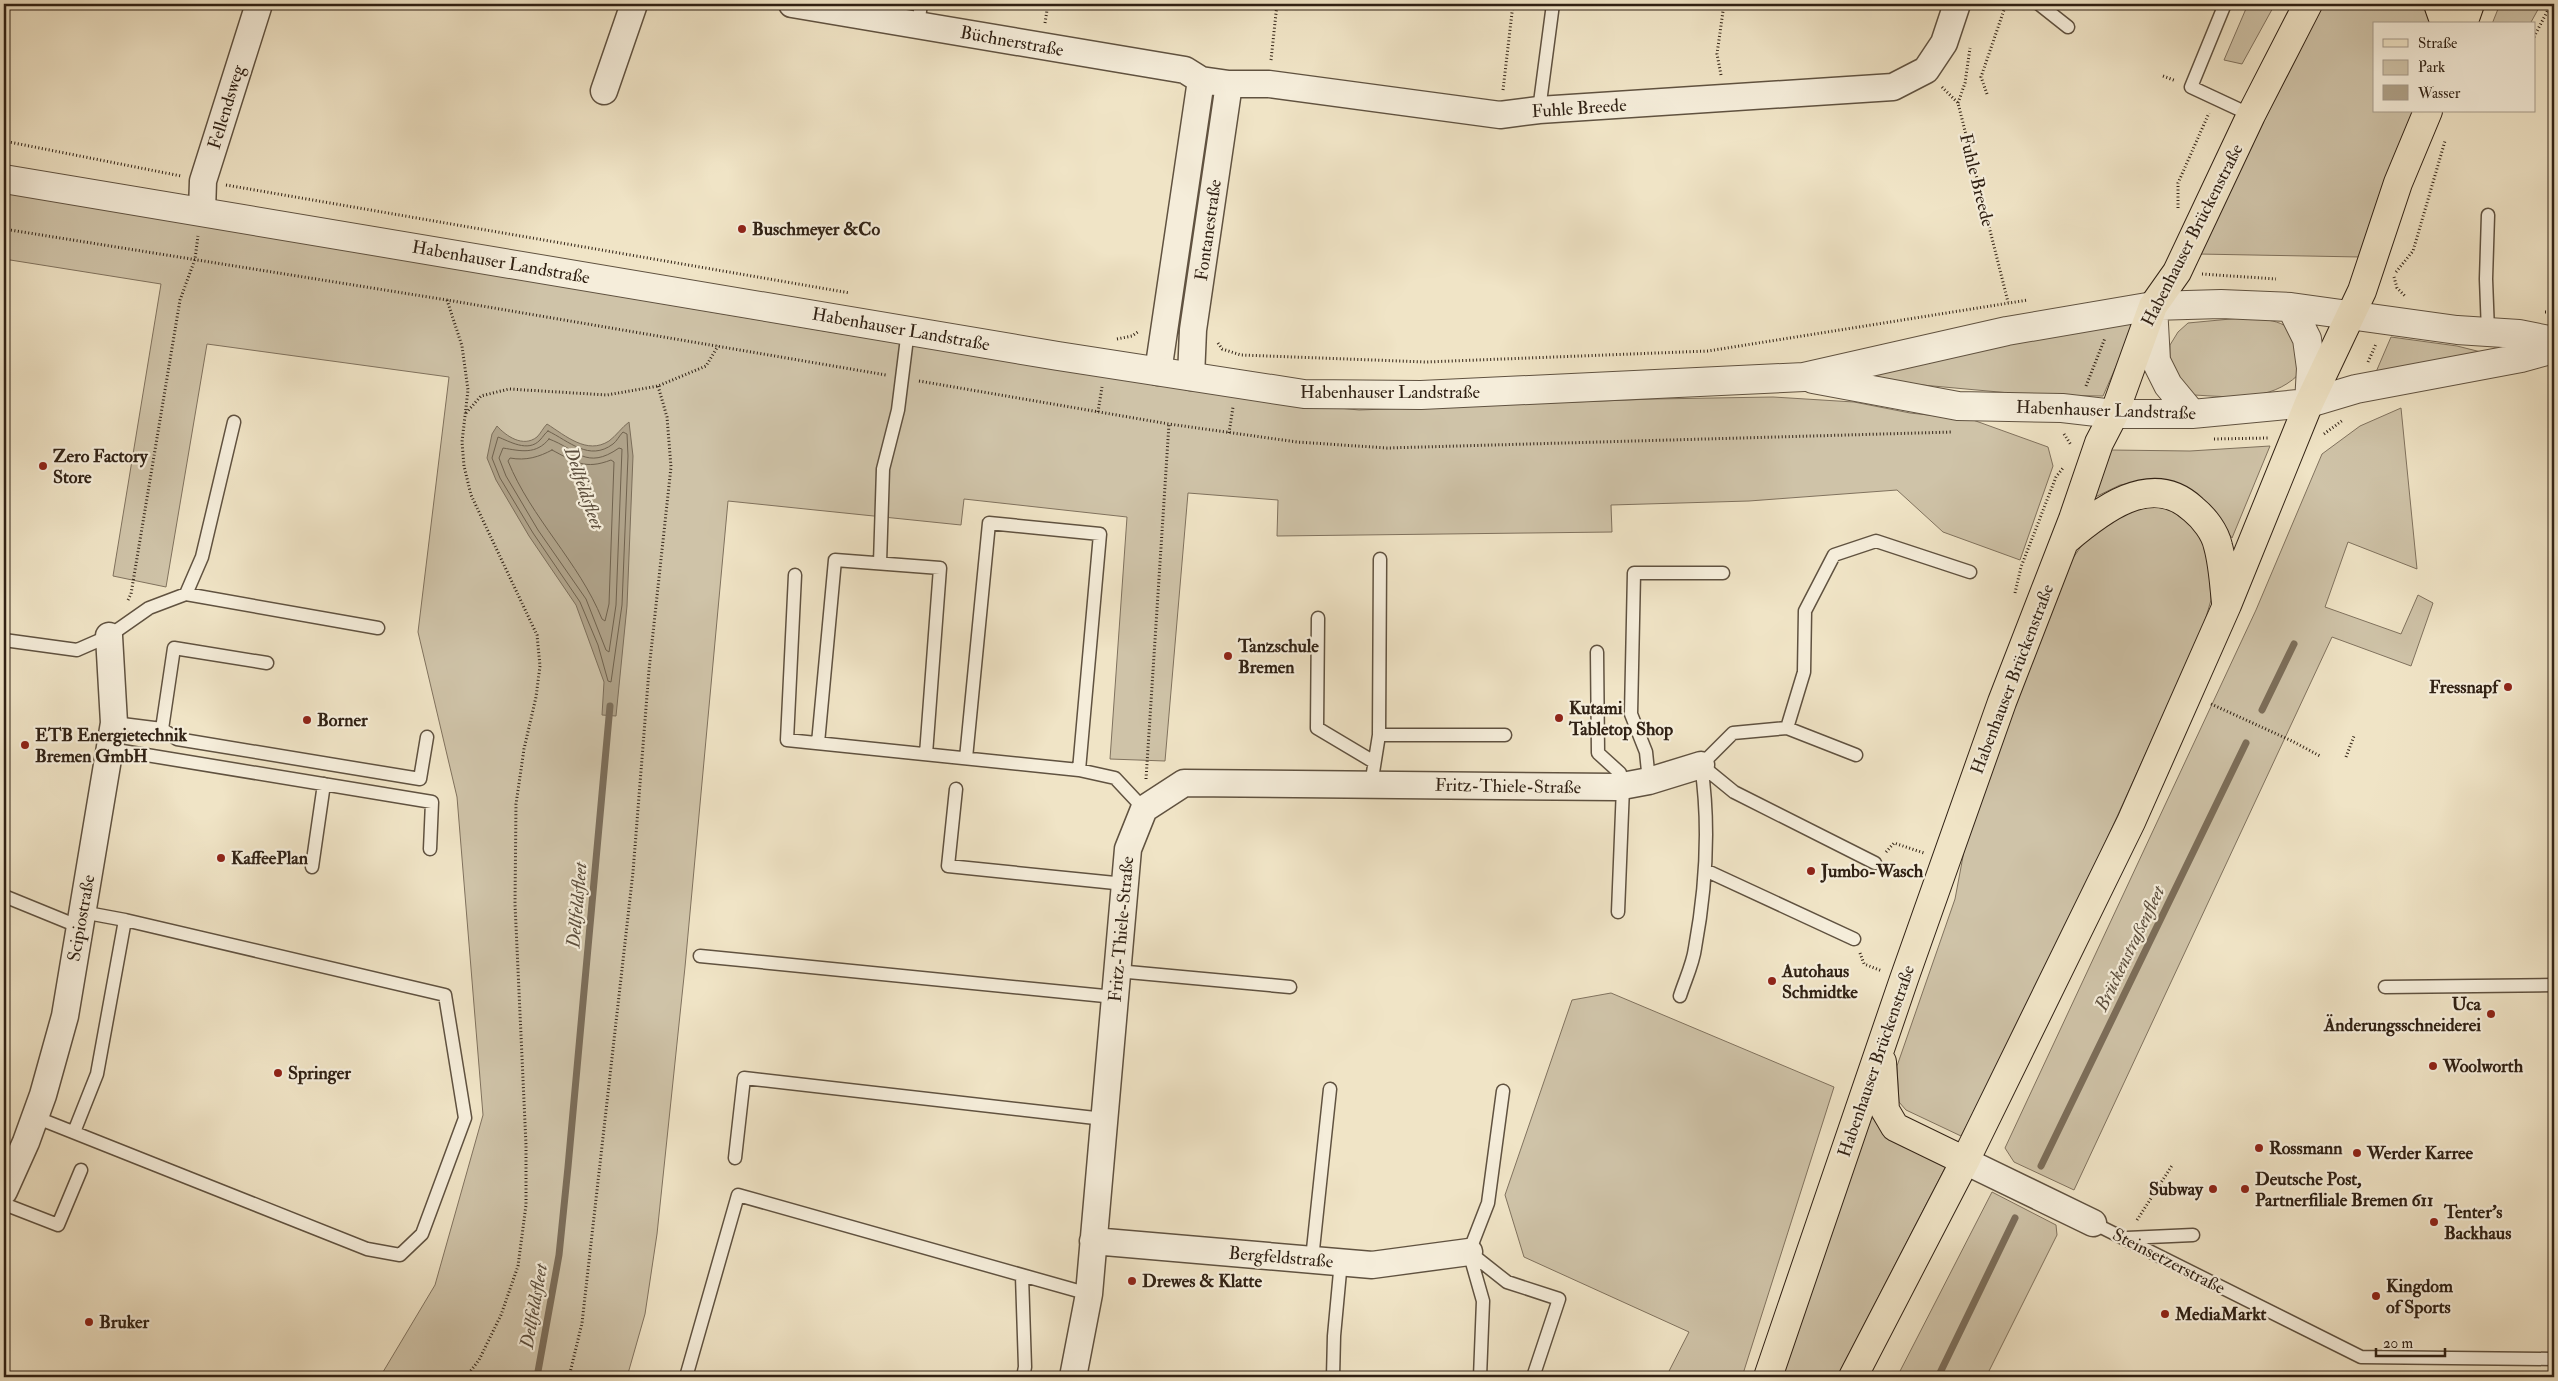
<svg xmlns="http://www.w3.org/2000/svg" width="2558" height="1381" font-family="'IM FELL Double Pica',serif">
<rect width="100%" height="100%" fill="#f0e4c6"/>
<filter id="stains"><feTurbulence type="fractalNoise" baseFrequency=".004" numOctaves="4"/><feColorMatrix values="0 0 0 0 .2 0 0 0 0 .09 0 0 0 0 .02 0 0 0 .5 -.17"/></filter>
<radialGradient id="worn" r=".72"><stop offset=".6" stop-color="#630" stop-opacity="0"/><stop offset="1" stop-color="#630" stop-opacity=".3"/></radialGradient>
<path fill="#cfc3a8" stroke="#80725e" d="M2248 4H2275L2242 64 2224 60Z
M2322 4H2425L2431 24H2374V111H2414L2361 257 2198 254Z
M2500 4H2541L2530 24H2492Z
M4 192 842 334 1269 401 1359 410 1654 399 1773 397 1854 402 1910 413 1973 420 2048 447 2053 466 2020 560 1943 532 1897 490 1749 501 1611 505 1612 532 1277 536 1278 500 1188 493 1165 761 1110 759 1127 517 964 499 961 525 728 501 685 967 657 1234 645 1314 627 1377H380L435 1285 483 1115 457 797 418 632 449 377 207 344 166 587 113 576 161 284 4 259Z
M2241 318C2259 319 2289 318 2296 339 2299 350 2297 364 2298 375 2270 402 2231 397 2194 395L2170 366V345L2178 332 2188 323Z
M2136 321 2103 396 2032 395 1867 380 1866 373 1889 367Z
M2391 337 2457 346 2481 352 2376 372Z
M2401 408 2417 569 2348 542 2325 607 2401 634 2418 595 2433 603 2411 666 2332 637 2074 1190 2014 1162 2005 1148 2256 610 2322 454 2360 426Z
M2270 446 2232 538 2202 498 2177 484 2152 479 2120 485 2089 500 2111 450 2190 451Z
M2163 503 2184 514 2204 543 2209 567 2211 600 2204 624C2126 797 2050 970 1961 1136L1906 1110 1899 1102 1897 1066 1955 899 1971 814 2060 577 2084 542 2115 519 2138 507Z
M1611 993 1834 1087 1742 1377H1666L1689 1332 1524 1257 1505 1195 1572 1000Z
M1869 1112 1884 1135 1946 1166 1837 1377H1776Z
M1992 1192 2056 1225 2057 1235 1986 1377H1897Z"/>
<path fill="#afa289" stroke="#7c6e5a" d="M629 422 633 456 627 606 616 716 602 715 604 682 576 605 529 536 496 480 487 458 492 434 497 426C506 436 523 448 537 437 541 433 543 428 547 424 566 436 587 455 609 441 616 436 622 427 629 422Z"/>
<g fill="none" stroke-linecap="round" stroke-linejoin="round">
<path stroke="#70624e" stroke-width="1" d="M548 431C569 441 589 462 613 444 617 441 619 436 623 432L627 434 628 456 622 605 611 682 608 681 598 645 580 602 533 533 500 478 492 458 498 437C509 441 528 453 540 440 543 437 545 433 548 431Z
M549 439C577 449 586 471 619 448L622 449 616 605 609 652 606 650 586 599 538 530 506 476 499 458 503 448C521 451 536 455 549 439Z
M552 450C575 462 585 470 611 460L614 462 609 604 605 621 602 619C579 562 531 518 508 461L510 458C526 461 539 457 552 450Z"/>
<path stroke="#7c6e5a" stroke-width="7" d="M2262 710 2294 644
M2041 1166 2246 743
M537 1377 559 1255 568 1167 610 706
M1938 1377 2015 1218"/>
<defs>
<path id="service" d="M2039 4 2068 27
M2225 4 2191 87 2251 115
M918 25 921 4
M1539 110 1553 4
M2488 215 2486 279 2488 332
M880 563 883 469 898 410 908 330
M795 575 787 740 1079 770 1115 778 1144 809
M186 594 378 628
M1318 618 1317 728 1374 762
M4 640 77 650 109 636 149 608 186 594 202 557 234 422
M1597 652 1598 753 1620 773 1623 787 1618 912
M114 723 162 729 177 739 420 779 427 737
M1787 728 1856 755
M162 729 174 648 267 663
M1379 735H1505
M818 743 835 560 940 568 926 754
M110 749 432 802 430 849
M966 758 989 523 1100 534 1079 770
M1701 765 1733 733 1787 728 1804 672 1805 611 1834 555 1876 541 1970 572
M1701 765 1734 792 1875 863
M1649 781 1646 752 1631 714 1634 573H1723
M1371 785 1379 735 1380 559
M956 789 948 866 1125 884
M312 867 324 784
M1705 870 1854 939
M4 896 80 927
M82 912 125 920
M700 956 1115 997
M1117 971 1290 987
M2385 987 2554 985
M1680 996C1685 980 1693 964 1695 948 1706 888 1710 825 1701 765
M35 1117 367 1249 400 1255 422 1234 465 1118 445 995 125 920 97 1074 74 1132
M735 1158 744 1078 1104 1119
M4 1204 58 1225 81 1170
M2093 1223 2361 1357 2554 1359
M2127 1238 2193 1235
M1469 1252 1507 1282 1559 1299 1533 1377
M1312 1259 1330 1089
M1022 1276 1025 1367 1023 1377
M686 1377 738 1195 1089 1294
M1333 1377 1334 1336 1341 1261
M1480 1377 1483 1301 1469 1252 1488 1203 1503 1091"/>
<path id="minor" d="M792 4 1185 70 1201 80 1229 84H1269L1500 115 1539 110 1893 87 1926 70 1944 43 1957 4
M604 91 634 4
M202 211 203 181 259 4
M1158 372 1201 80
M1191 377 1193 330 1229 84
M1965 1161 2093 1223
M4 1191 26 1142 43 1095 65 1016 114 723 109 636
M1093 1241 1372 1265 1469 1252
M1073 1377 1089 1294 1128 849 1144 809 1184 783 1617 787 1649 781 1701 765"/>
<path id="tertiary" d="M4 179 1058 356 1304 394 1421 395 1804 377 2007 331 2153 306 2221 304 2291 307 2457 330 2519 334 2554 341
M2153 306 2156 361 2168 385 2192 414
M2291 307 2307 339 2311 368 2309 403
M1813 379 1958 406 2062 408 2114 414H2192L2309 403 2356 389 2521 358 2554 349"/>
<path id="primary" d="M2438 4 2445 24
M2463 24 2470 4
M2066 540C2100 511 2151 470 2193 509 2204 518 2215 532 2218 546 2223 564 2224 584 2226 603
M1882 1062 1885 1110 1895 1127 1965 1161
M1768 1377 1904 979 2002 702 2073 519 2099 443 2114 414 2153 306 2177 272 2251 115 2308 4
M1853 1377 1965 1161 2131 822 2227 605 2309 403 2362 291 2398 183 2428 111"/>
</defs>
<use href="#service" stroke="#605240" stroke-width="15"/>
<use href="#minor" stroke="#605240" stroke-width="29"/>
<use href="#tertiary" stroke="#605240" stroke-width="30"/>
<use href="#primary" stroke="#302114" stroke-width="30"/>
<path stroke="#302114" stroke-width="3" stroke-dasharray="1 2.5" stroke-linecap="butt" d="M1045 23 1048 4
M2534 37 2551 4
M1271 60 1277 4
M1721 75 1717 54 1724 4
M2163 76 2176 81
M1942 87 1958 103 2008 302
M1503 90 1513 4
M1987 94 1981 77 2006 4
M1958 103 1965 83 1970 48
M4 141 181 176
M226 185 850 293
M2178 208V183L2209 113
M4 229 447 300 886 375
M2396 272 2413 251 2445 141
M2202 274 2276 279
M2394 277 2397 288 2405 296
M447 300 462 346 468 390 462 442 464 466 471 495 537 635 540 666 536 697 524 749 516 804 515 904 526 1145V1205L518 1266 501 1315 479 1360 466 1377
M2545 312H2554
M1117 339 1132 336 1139 331
M1218 343 1222 349 1241 355 1426 362 1708 351 2028 300
M2368 362 2376 344
M919 381 1169 424 1297 442 1387 448 1953 432
M2086 386 2105 338
M1098 412 1102 387
M466 413 481 396 509 389 607 395 658 386 706 366 718 346
M1229 433 1233 407
M2064 434 2071 445
M2324 434 2343 420
M2214 439 2268 438
M2015 593 2021 567 2056 477 2063 468
M128 600 131 594 180 300 195 259 198 236
M2211 704 2292 741 2320 756
M2346 757 2354 736
M1146 779 1169 424
M1886 852 1894 843 1924 853
M1860 953 1864 964 1882 971
M2137 1220 2173 1164
M569 1377 582 1323 633 872 649 670 671 467 667 417 658 386"/>
<use href="#service" stroke="#f5edda" stroke-width="12"/>
<use href="#minor" stroke="#f5edda" stroke-width="26"/>
<use href="#tertiary" stroke="#f5edda" stroke-width="28"/>
<use href="#primary" stroke="#f0e4c6" stroke-width="28"/>
</g>
<g fill="#8f2418" stroke="#f5edda" stroke-width="2">
<circle cx="742" cy="229" r="5"/>
<circle cx="43" cy="466" r="5"/>
<circle cx="1228" cy="656" r="5"/>
<circle cx="2508" cy="687" r="5"/>
<circle cx="1559" cy="718" r="5"/>
<circle cx="307" cy="720" r="5"/>
<circle cx="25" cy="745" r="5"/>
<circle cx="221" cy="858" r="5"/>
<circle cx="1811" cy="871" r="5"/>
<circle cx="1772" cy="981" r="5"/>
<circle cx="2491" cy="1014" r="5"/>
<circle cx="2433" cy="1066" r="5"/>
<circle cx="278" cy="1073" r="5"/>
<circle cx="2259" cy="1148" r="5"/>
<circle cx="2357" cy="1153" r="5"/>
<circle cx="2213" cy="1189" r="5"/>
<circle cx="2245" cy="1189" r="5"/>
<circle cx="2434" cy="1222" r="5"/>
<circle cx="1132" cy="1281" r="5"/>
<circle cx="2376" cy="1296" r="5"/>
<circle cx="2165" cy="1314" r="5"/>
<circle cx="89" cy="1322" r="5"/>
</g>
<g text-anchor="middle" stroke-width="4.5" stroke-linejoin="round" paint-order="stroke">
<g font-size="18" fill="#302114" stroke="#f5edda">
<text transform="translate(1012 41) rotate(10)" y="6">Büchnerstraße</text>
<text transform="translate(226 107) rotate(-73)" y="6">Fellendsweg</text>
<text transform="translate(1579 108) rotate(-4)" y="6">Fuhle Breede</text>
<text transform="translate(1977 180) rotate(76)" y="6">Fuhle Breede</text>
<text transform="translate(1208 230) rotate(-82)" y="6">Fontanestraße</text>
<text transform="translate(2192 235) rotate(-63)" y="6">Habenhauser Brückenstraße</text>
<text transform="translate(501 262) rotate(10)" y="6">Habenhauser Landstraße</text>
<text transform="translate(901 329) rotate(10)" y="6">Habenhauser Landstraße</text>
<text x="1390" y="398">Habenhauser Landstraße</text>
<text transform="translate(2106 410) rotate(2)" y="6">Habenhauser Landstraße</text>
<text transform="translate(2012 679) rotate(-69)" y="6">Habenhauser Brückenstraße</text>
<text transform="translate(1508 786) rotate(1)" y="6">Fritz-Thiele-Straße</text>
<text transform="translate(81 918) rotate(-80)" y="6">Scipiostraße</text>
<text transform="translate(1121 929) rotate(-85)" y="6">Fritz-Thiele-Straße</text>
<text transform="translate(1876 1061) rotate(-71)" y="6">Habenhauser Brückenstraße</text>
<text transform="translate(1281 1257) rotate(5)" y="6">Bergfeldstraße</text>
<text transform="translate(2169 1261) rotate(27)" y="6">Steinsetzerstraße</text>
</g>
<g font-size="18" font-weight="bold" fill="#302114" stroke="#f5edda" text-anchor="start">
<text x="752" y="235">Buschmeyer &amp;Co</text>
<text x="53" y="462">Zero Factory<tspan x="53" dy="21">Store</tspan></text>
<text x="1238" y="652">Tanzschule<tspan x="1238" dy="21">Bremen</tspan></text>
<text x="2498" y="693" text-anchor="end">Fressnapf</text>
<text x="1569" y="714">Kutami<tspan x="1569" dy="21">Tabletop Shop</tspan></text>
<text x="317" y="726">Borner</text>
<text x="35" y="741">ETB Energietechnik<tspan x="35" dy="21">Bremen GmbH</tspan></text>
<text x="231" y="864">KaffeePlan</text>
<text x="1821" y="877">Jumbo-Wasch</text>
<text x="1782" y="977">Autohaus<tspan x="1782" dy="21">Schmidtke</tspan></text>
<text x="2481" y="1010" text-anchor="end">Uca<tspan x="2481" dy="21">Änderungsschneiderei</tspan></text>
<text x="2443" y="1072">Woolworth</text>
<text x="288" y="1079">Springer</text>
<text x="2269" y="1154">Rossmann</text>
<text x="2367" y="1159">Werder Karree</text>
<text x="2255" y="1185">Deutsche Post,<tspan x="2255" dy="21">Partnerfiliale Bremen 611</tspan></text>
<text x="2203" y="1195" text-anchor="end">Subway</text>
<text x="2444" y="1218">Tenter's<tspan x="2444" dy="21">Backhaus</tspan></text>
<text x="1142" y="1287">Drewes &amp; Klatte</text>
<text x="2386" y="1292">Kingdom<tspan x="2386" dy="21">of Sports</tspan></text>
<text x="2175" y="1320">MediaMarkt</text>
<text x="99" y="1328">Bruker</text>
</g>
<g font-size="19" font-style="italic" fill="#5c4e3d" stroke="#f5edda">
<text transform="translate(585 488) rotate(71)" y="7">Dellfeldsfleet</text>
<text transform="translate(576 905) rotate(-85)" y="7">Dellfeldsfleet</text>
<text transform="translate(2129 948) rotate(-64)" y="7">Brückenstraßenfleet</text>
<text transform="translate(533 1306) rotate(-80)" y="7">Dellfeldsfleet</text>
</g>
</g>
<rect width="2558" height="1381" fill="none" stroke="#f0e4c6" stroke-width="20"/>
<rect x="5" y="5" width="2548" height="1371" fill="none" stroke="#302114" stroke-width="2.5"/>
<rect x="10" y="10" width="2538" height="1361" fill="none" stroke="#302114"/>
<rect x="2373" y="22" width="162" height="90" fill="#f5edda" stroke="#a69b8b"/>
<rect x="2383" y="39" width="25" height="8" fill="#f0e4c6" stroke="#a69b8b"/>
<text x="2418" y="48" font-size="15" fill="#302114">Straße</text>
<rect x="2383" y="60" width="25" height="15" fill="#cfc3a8" stroke="#a69b8b"/>
<text x="2418" y="72" font-size="15" fill="#302114">Park</text>
<rect x="2383" y="85" width="25" height="15" fill="#afa289" stroke="#a69b8b"/>
<text x="2418" y="98" font-size="15" fill="#302114">Wasser</text>
<path d="M2376 1348v8h69v-8" fill="none" stroke="#302114" stroke-width="2.5"/>
<text x="2383" y="1348" font-size="15" fill="#302114" stroke="#f5edda" stroke-width="4" paint-order="stroke">20 m</text>
<rect width="100%" height="100%" filter="url(#stains)"/>
<rect width="100%" height="100%" fill="url(#worn)"/>
</svg>
